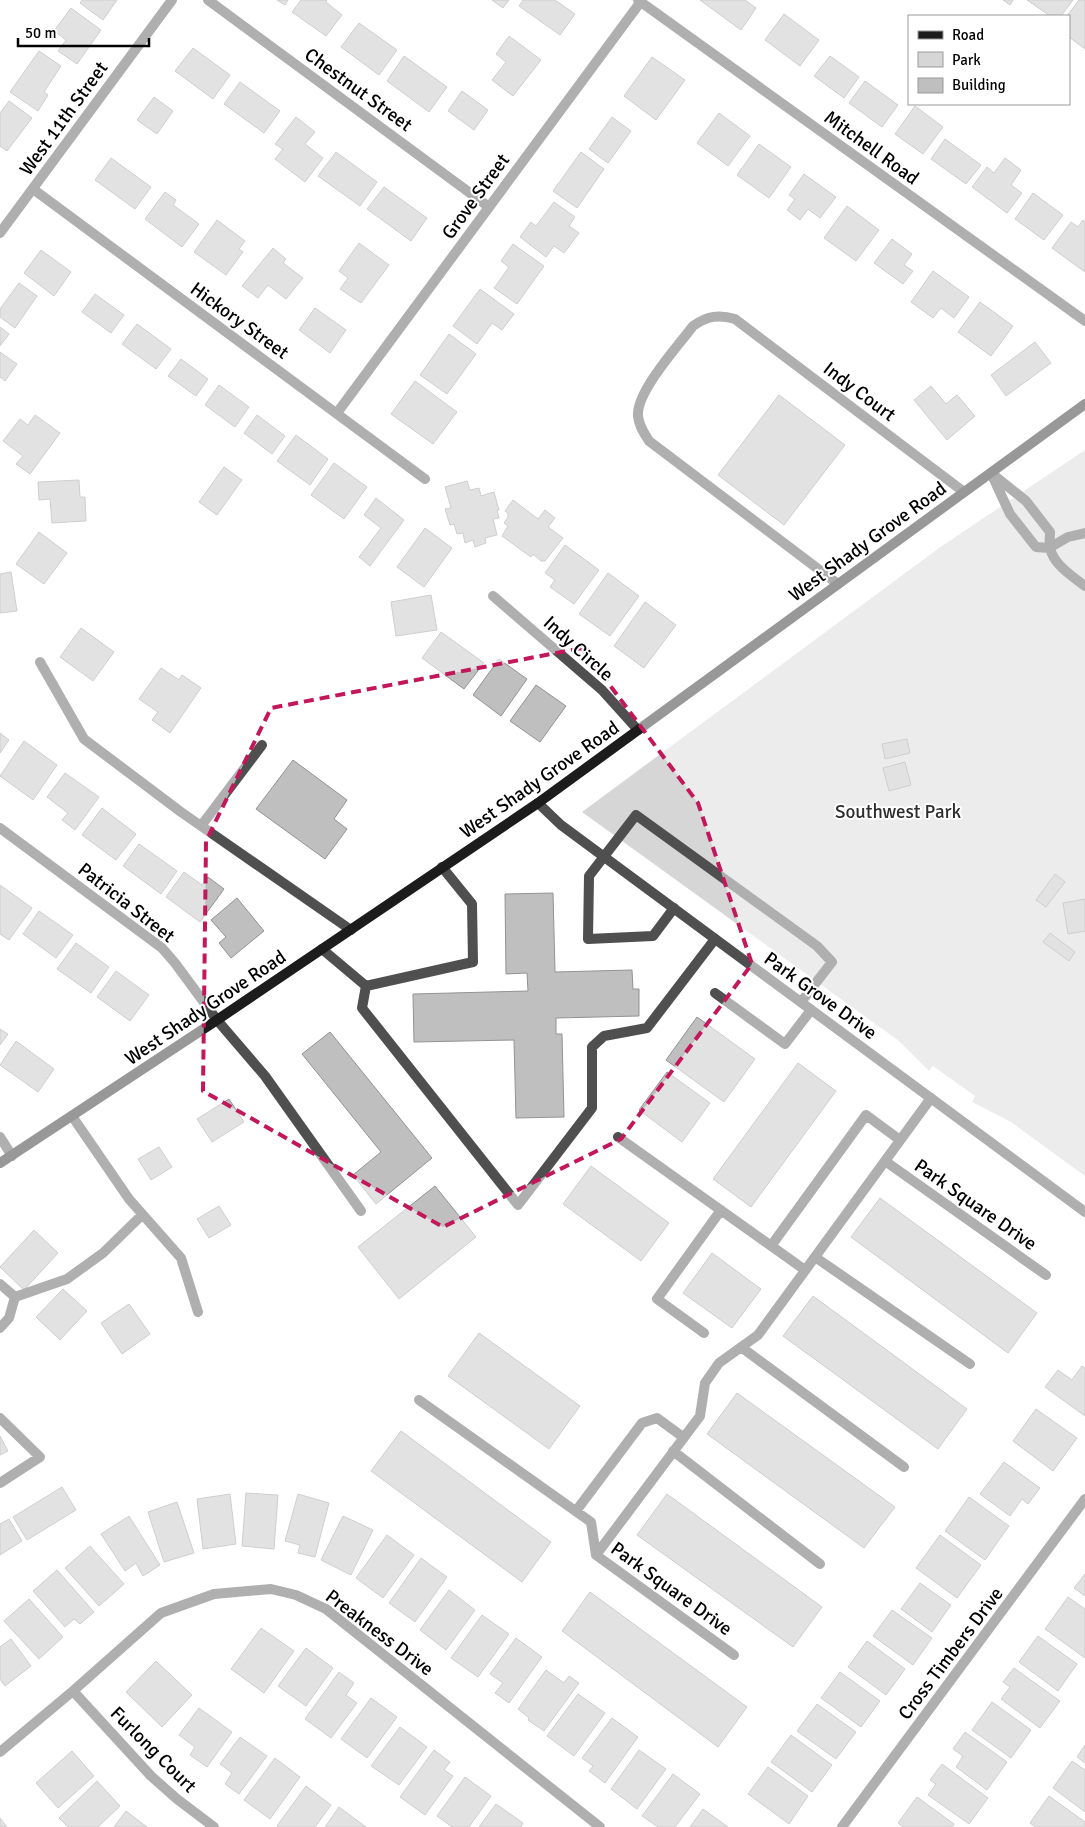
<svg xmlns="http://www.w3.org/2000/svg" width="1085" height="1827" font-family="Signika,sans-serif">
<rect width="100%" height="100%" fill="#fff"/>
<path fill="#d6d6d6" d="M1085 450V1176L1011 1122 972 1102 975 1096 933 1066 929 1071 899 1041 582 812 939 548Z"/>
<path fill="#bfbfbf" stroke="#939393" d="M82 0H117L103 20 80 3Z
M277 0H288L285 5Z
M301 0H327L326 2 342 15 326 36 292 12Z
M492 0H509L503 8Z
M523 0H555L575 14 560 35 519 6Z
M700 0H745L756 8 741 30Z
M1003 0H1013L1010 5Z
M1027 0H1073L1061 16H1050Z
M1079 0H1085V49L1069 37V16H1067Z
M71 8 101 30 77 64 58 51 66 40 54 31Z
M784 14 819 40 800 66 765 40Z
M359 23 397 50 379 75 341 47Z
M509 36 541 60 513 96 492 80 506 62 496 54Z
M193 48 230 75 213 99 175 71Z
M39 51 61 66 44 92 48 95 38 111 10 92Z
M404 56 447 87 429 112 387 81Z
M830 56 859 77 844 98 814 76Z
M652 57 685 80 656 120 624 96Z
M865 81 898 105 882 127 849 103Z
M240 82 280 111 264 133 224 104Z
M462 91 488 110 474 130 448 111Z
M154 97 173 111 157 134 137 120Z
M9 101 32 118 7 151 0 146V113Z
M915 106 943 127 923 154 895 134Z
M719 113 750 136 728 166 697 143Z
M296 117 315 132 305 144 323 158 305 182 275 159 283 149 275 144Z
M612 117 631 131 608 163 589 149Z
M945 139 981 165 966 184 931 159Z
M759 144 791 167 769 198 737 175Z
M336 152 377 182 360 206 318 176Z
M581 152 604 169 577 208 553 191Z
M111 158 151 187 135 209 95 180Z
M1005 158 1021 170 1011 185 1022 193 1007 213 972 187 987 167 994 173Z
M804 174 836 197 820 218 808 209 800 220 787 210 795 199 789 195Z
M384 187 427 218 411 241 367 209Z
M165 192 176 200 173 205 199 224 182 247 145 219Z
M1033 193 1063 215 1044 240 1015 219Z
M554 202 575 217 569 226 579 233 564 253 554 246 546 257 520 237 531 222 536 226Z
M847 206 879 230 856 261 824 238Z
M217 220 245 241 239 249 243 252 226 275 194 252Z
M1083 220 1085 222V272L1052 248 1071 222 1078 227Z
M892 239 912 254 904 265 913 271 903 284 874 263Z
M359 243 389 265 361 303 340 289 348 278 339 271Z
M513 244 544 266 517 304 494 288 509 267 501 261Z
M273 248 286 259 283 263 303 278 286 299 268 285 258 298 242 286Z
M41 250 71 272 54 296 24 273Z
M933 271 969 297 954 318 941 308 933 318 911 302Z
M19 283 37 296 15 328 0 317V309Z
M480 289 514 314 502 330 492 323 477 344 453 326Z
M95 294 124 315 111 333 82 312Z
M980 302 1013 326 991 356 958 332Z
M315 308 346 330 330 353 299 330Z
M137 324 171 349 156 369 122 344Z
M0 327 9 334 0 346Z
M449 334 476 354 447 394 420 375Z
M1035 342 1051 363 1006 396 991 375Z
M0 352 17 364 5 381 0 377Z
M181 359 208 379 196 396 168 376Z
M415 381 457 412 433 444 391 414Z
M219 385 249 407 235 427 205 405Z
M931 386 946 404 957 395 975 416 947 440 914 400Z
M779 395 845 445 784 525 718 475Z
M35 415 60 433 30 474 16 464 23 456 3 441 20 419 28 425Z
M257 415 285 436 272 454 244 433Z
M296 435 328 459 310 485 277 461Z
M334 463 367 487 344 519 311 495Z
M224 467 242 480 217 515 199 502Z
M79 480 80 497H85L86 521 52 523 50 499 39 500 38 482Z
M467 481 470 490 479 488 481 496 494 492 499 510H497L499 518 493 519 497 535 485 538 486 543 475 547 473 540 465 543 463 533 457 534 454 524 450 525 445 509 451 508 445 487Z
M376 498 404 520 370 566 359 557 381 528 364 515Z
M513 500 538 519 545 510 555 518 548 527 563 538 545 561H541L533 554 531 557 502 536 508 526 504 523 508 517V513L505 511Z
M425 528 452 548 424 587 397 567Z
M39 532 67 553 44 584 16 564Z
M565 545 599 570 574 604 550 587 555 580 545 573Z
M11 572 17 611 0 613V574Z
M608 573 639 596 610 636 579 614Z
M431 595 437 630 396 636 391 602Z
M645 602 676 625 644 668 614 646Z
M81 628 114 652 93 681 60 657Z
M441 632 484 663 464 689 422 658Z
M499 659 527 679 501 716 473 695Z
M161 668 179 680 182 675 201 688 170 733 152 720 158 712 139 699Z
M536 685 566 706 540 742 510 721Z
M0 733 9 740 0 753Z
M907 739 910 753 885 759 882 744Z
M24 741 57 765 33 800 0 776Z
M293 760 347 800 334 819 347 829 325 859 256 809Z
M905 762 911 785 889 791 883 768Z
M65 773 99 797 75 830 62 820 68 813 47 797Z
M102 808 136 834 116 860 82 835Z
M139 844 177 871 161 894 123 866Z
M184 872 202 885 208 877 224 889 200 922 166 897Z
M1055 874 1065 882 1046 907 1036 900Z
M0 885 32 908 9 940 0 934Z
M553 893 555 972 632 970 633 989H639V1016L556 1018V1034H562L564 1117 516 1118 514 1040 414 1042 413 994 528 991 527 973 506 974 505 894Z
M237 898 264 931 231 958 219 943 226 937 211 920Z
M1085 899V931L1068 934 1063 903Z
M39 911 73 935 56 958 23 934Z
M1050 933 1075 952 1069 961 1043 942Z
M76 943 109 967 91 993 57 969Z
M116 971 149 995 130 1021 97 997Z
M697 1017 755 1059 724 1102 666 1060Z
M0 1029 8 1034 0 1045Z
M330 1032 432 1158 376 1204 353 1175 381 1152 302 1054Z
M16 1041 54 1069 38 1092 0 1065Z
M798 1063 836 1091 751 1207 713 1179Z
M667 1072 710 1103 682 1142 639 1110Z
M229 1099 244 1122 212 1142 197 1119Z
M159 1147 172 1167 151 1180 138 1159Z
M591 1166 669 1223 641 1261 563 1204Z
M435 1186 476 1237 399 1299 358 1247Z
M880 1198 1037 1313 1008 1353 851 1237Z
M219 1206 231 1225 209 1238 197 1219Z
M34 1230 58 1253 24 1290 0 1267Z
M712 1253 761 1289 732 1328 683 1293Z
M63 1289 87 1311 60 1340 36 1317Z
M813 1296 967 1409 938 1449 783 1336Z
M129 1304 150 1334 122 1354 101 1323Z
M479 1333 580 1406 549 1449 448 1376Z
M1082 1366 1085 1368V1416L1045 1387 1058 1370 1072 1380Z
M737 1393 895 1507 864 1548 707 1434Z
M1036 1409 1077 1438 1053 1471 1013 1441Z
M401 1431 551 1542 522 1582 371 1471Z
M0 1436 8 1451 0 1455Z
M1004 1462 1040 1488 1028 1504 1022 1499 1010 1516 980 1494Z
M62 1487 76 1510 27 1540 13 1517Z
M246 1493 278 1495 274 1549 242 1546Z
M230 1494 236 1544 203 1549 197 1499Z
M298 1494 329 1503 315 1557 298 1553 300 1545 285 1541Z
M667 1494 822 1607 793 1647 637 1535Z
M969 1497 1009 1526 985 1560 945 1531Z
M177 1502 194 1553 164 1562 148 1512Z
M129 1516 160 1565 143 1576 136 1563 125 1571 101 1534Z
M343 1516 373 1530 351 1575 321 1560Z
M9 1519 22 1541 0 1555V1524Z
M387 1535 414 1555 383 1598 356 1578Z
M940 1535 981 1565 957 1598 916 1568Z
M90 1546 124 1584 99 1606 65 1568Z
M421 1558 447 1577 415 1622 389 1603Z
M57 1570 94 1612 80 1624 74 1619 65 1627 33 1591Z
M1085 1574V1596L1074 1588Z
M920 1583 951 1605 932 1632 901 1609Z
M449 1590 475 1610 446 1650 420 1630Z
M590 1592 747 1707 718 1747 562 1631Z
M1068 1597 1085 1609V1658L1045 1629Z
M29 1599 63 1637 39 1659 4 1621Z
M892 1610 932 1638 913 1665 873 1636Z
M482 1615 509 1634 478 1677 451 1658Z
M261 1628 294 1651 264 1693 231 1669Z
M1038 1636 1077 1664 1058 1691 1019 1662Z
M516 1638 542 1657 509 1703 495 1693 503 1683 490 1674Z
M11 1639 31 1666 5 1686 0 1679V1647Z
M867 1641 905 1669 886 1695 848 1667Z
M306 1648 333 1668 306 1706 278 1686Z
M156 1661 192 1695 162 1727 126 1692Z
M1014 1668 1060 1701 1040 1728 1001 1699 1010 1687 1003 1682Z
M546 1670 564 1683 569 1676 579 1683 544 1731 528 1720 529 1718 518 1709Z
M339 1672 354 1683 346 1695 357 1703 331 1738 305 1719Z
M840 1672 880 1701 861 1727 821 1698Z
M578 1694 605 1713 574 1756 547 1736Z
M371 1698 397 1717 367 1758 341 1739Z
M992 1702 1031 1730 1011 1758 972 1730Z
M817 1704 856 1732 836 1759 797 1731Z
M199 1708 232 1732 207 1767 190 1755 195 1747 179 1735Z
M612 1718 638 1737 605 1783 589 1771 593 1766 582 1758Z
M400 1727 427 1747 399 1785 371 1766Z
M965 1732 1007 1762 987 1790 956 1767 963 1756 953 1749Z
M791 1735 832 1765 812 1792 771 1762Z
M240 1737 267 1756 239 1794 225 1784 232 1773 220 1764Z
M1085 1745V1763L1077 1757Z
M434 1750 450 1762 444 1770 453 1776 425 1815 400 1797Z
M639 1750 666 1769 637 1809 611 1789Z
M72 1751 94 1776 58 1808 36 1783Z
M275 1758 300 1777 270 1819 244 1800Z
M1072 1761 1085 1770V1812L1053 1788Z
M942 1764 988 1798 969 1824 928 1795 936 1784 930 1780Z
M768 1767 808 1796 789 1824 748 1794Z
M673 1774 700 1794 675 1827H658L642 1816Z
M465 1777 491 1796 469 1827H452L437 1816Z
M97 1781 120 1806 98 1827H68L59 1818Z
M306 1786 331 1805 315 1827H278L277 1826Z
M1049 1796 1085 1822 1084 1827H1035L1030 1823Z
M917 1797 954 1824 952 1827H903L898 1823Z
M496 1804 523 1823 521 1827H479Z
M339 1807 366 1827H325Z
M703 1809 728 1827H690Z
M126 1811 147 1827H114Z
M0 1818 7 1827H0Z"/>
<g fill="none" stroke-linecap="round" stroke-linejoin="round">
<path stroke="#4f4f4f" stroke-width="10" d="M991 473 1026 501 1050 532C1050 537 1049 543 1050 548 1053 564 1073 577 1085 586
M991 473 1010 514 1036 547 1049 548 1068 537 1085 533
M838 584 649 441C644 433 639 426 638 416 636 392 678 346 693 326 707 316 719 314 735 319L964 492
M40 662 84 739 181 812 351 930
M201 826 262 745
M674 908 653 936 588 939 589 876 636 815 817 946 832 962 801 1002
M322 949 366 986
M366 986 362 1008 518 1205 592 1108V1047L604 1036 647 1028 715 939
M366 986 473 962 472 904 442 867
M715 993 785 1044 811 1010
M217 1020 265 1076 361 1211
M72 1116 129 1199 181 1258 198 1312
M618 1137 805 1270
M885 1161 1046 1275
M771 1246 866 1115 900 1140
M815 1257 970 1364
M0 1284 15 1297 9 1318 0 1328
M15 1297 67 1279 103 1253 142 1215
M704 1333 657 1299 721 1210
M741 1347 904 1467
M419 1400 591 1522 596 1555
M0 1418 40 1457 0 1483
M673 1451 820 1564
M576 1511 642 1423 657 1418 683 1437
M596 1555 700 1416 705 1383 719 1363 758 1335 931 1098
M596 1555 734 1655"/>
<path stroke="#4f4f4f" stroke-width="10" d="M208 0 489 207
M638 0 1085 321
M33 189 425 479
M0 233 172 0
M337 413 642 0
M493 596 602 690 638 730
M538 803 561 825 1085 1212
M0 828 162 948 175 963 217 1020
M0 1137 12 1156
M73 1691 151 1776 177 1799 214 1827
M0 1752 73 1691 161 1613 214 1594 271 1589 296 1595 326 1609 600 1827
M842 1827 1085 1499"/>
<path stroke="#1c1c1c" stroke-width="10" d="M0 1163 217 1020 538 803 1085 404"/>
</g>
<path d="M0 0H1085V1827H0ZM582 648 698 803 752 964 621 1139 443 1227 203 1091 206 841 271 708Z" fill="#fff" fill-opacity=".55" fill-rule="evenodd"/>
<path fill="none" stroke="#c2185b" stroke-width="4" stroke-dasharray="10 6" stroke-linejoin="round" d="M582 648 698 803 752 964 621 1139 443 1227 203 1091 206 841 271 708Z"/>
<g text-anchor="middle" stroke-width="4" stroke-linejoin="round" paint-order="stroke">
<g font-size="19" fill="#000" stroke="#fff">
<text transform="translate(359 89) rotate(36)" y="7">Chestnut Street</text>
<text transform="translate(63 118) rotate(-54)" y="7">West 11th Street</text>
<text transform="translate(872 147) rotate(36)" y="7">Mitchell Road</text>
<text transform="translate(475 196) rotate(-54)" y="7">Grove Street</text>
<text transform="translate(240 320) rotate(36)" y="7">Hickory Street</text>
<text transform="translate(860 391) rotate(37)" y="7">Indy Court</text>
<text transform="translate(867 541) rotate(-36)" y="7">West Shady Grove Road</text>
<text transform="translate(579 648) rotate(42)" y="7">Indy Circle</text>
<text transform="translate(539 779) rotate(-35)" y="7">West Shady Grove Road</text>
<text transform="translate(127 902) rotate(38)" y="7">Patricia Street</text>
<text transform="translate(821 995) rotate(36)" y="7">Park Grove Drive</text>
<text transform="translate(205 1007) rotate(-34)" y="7">West Shady Grove Road</text>
<text transform="translate(976 1204) rotate(35)" y="7">Park Square Drive</text>
<text transform="translate(672 1588) rotate(36)" y="7">Park Square Drive</text>
<text transform="translate(380 1632) rotate(37)" y="7">Preakness Drive</text>
<text transform="translate(950 1653) rotate(-53)" y="7">Cross Timbers Drive</text>
<text transform="translate(154 1749) rotate(45)" y="7">Furlong Court</text>
</g>
<g font-size="19" fill="#2d2d2d" stroke="#fff">
<text x="898" y="818">Southwest Park</text>
</g>
</g>
<rect x="908" y="15" width="162" height="90" fill="#ffffff" stroke="#999999"/>
<rect x="918" y="31" width="25" height="8" fill="#1c1c1c" stroke="#999999"/>
<text x="952" y="40" font-size="15" fill="#000000">Road</text>
<rect x="918" y="52" width="25" height="15" fill="#d6d6d6" stroke="#999999"/>
<text x="952" y="65" font-size="15" fill="#000000">Park</text>
<rect x="918" y="78" width="25" height="15" fill="#bfbfbf" stroke="#999999"/>
<text x="952" y="90" font-size="15" fill="#000000">Building</text>
<path d="M18 38v8h131v-8" fill="none" stroke="#000000" stroke-width="2.5"/>
<text x="25" y="38" font-size="15" fill="#000000" stroke="#ffffff" stroke-width="4" paint-order="stroke">50 m</text>
</svg>
